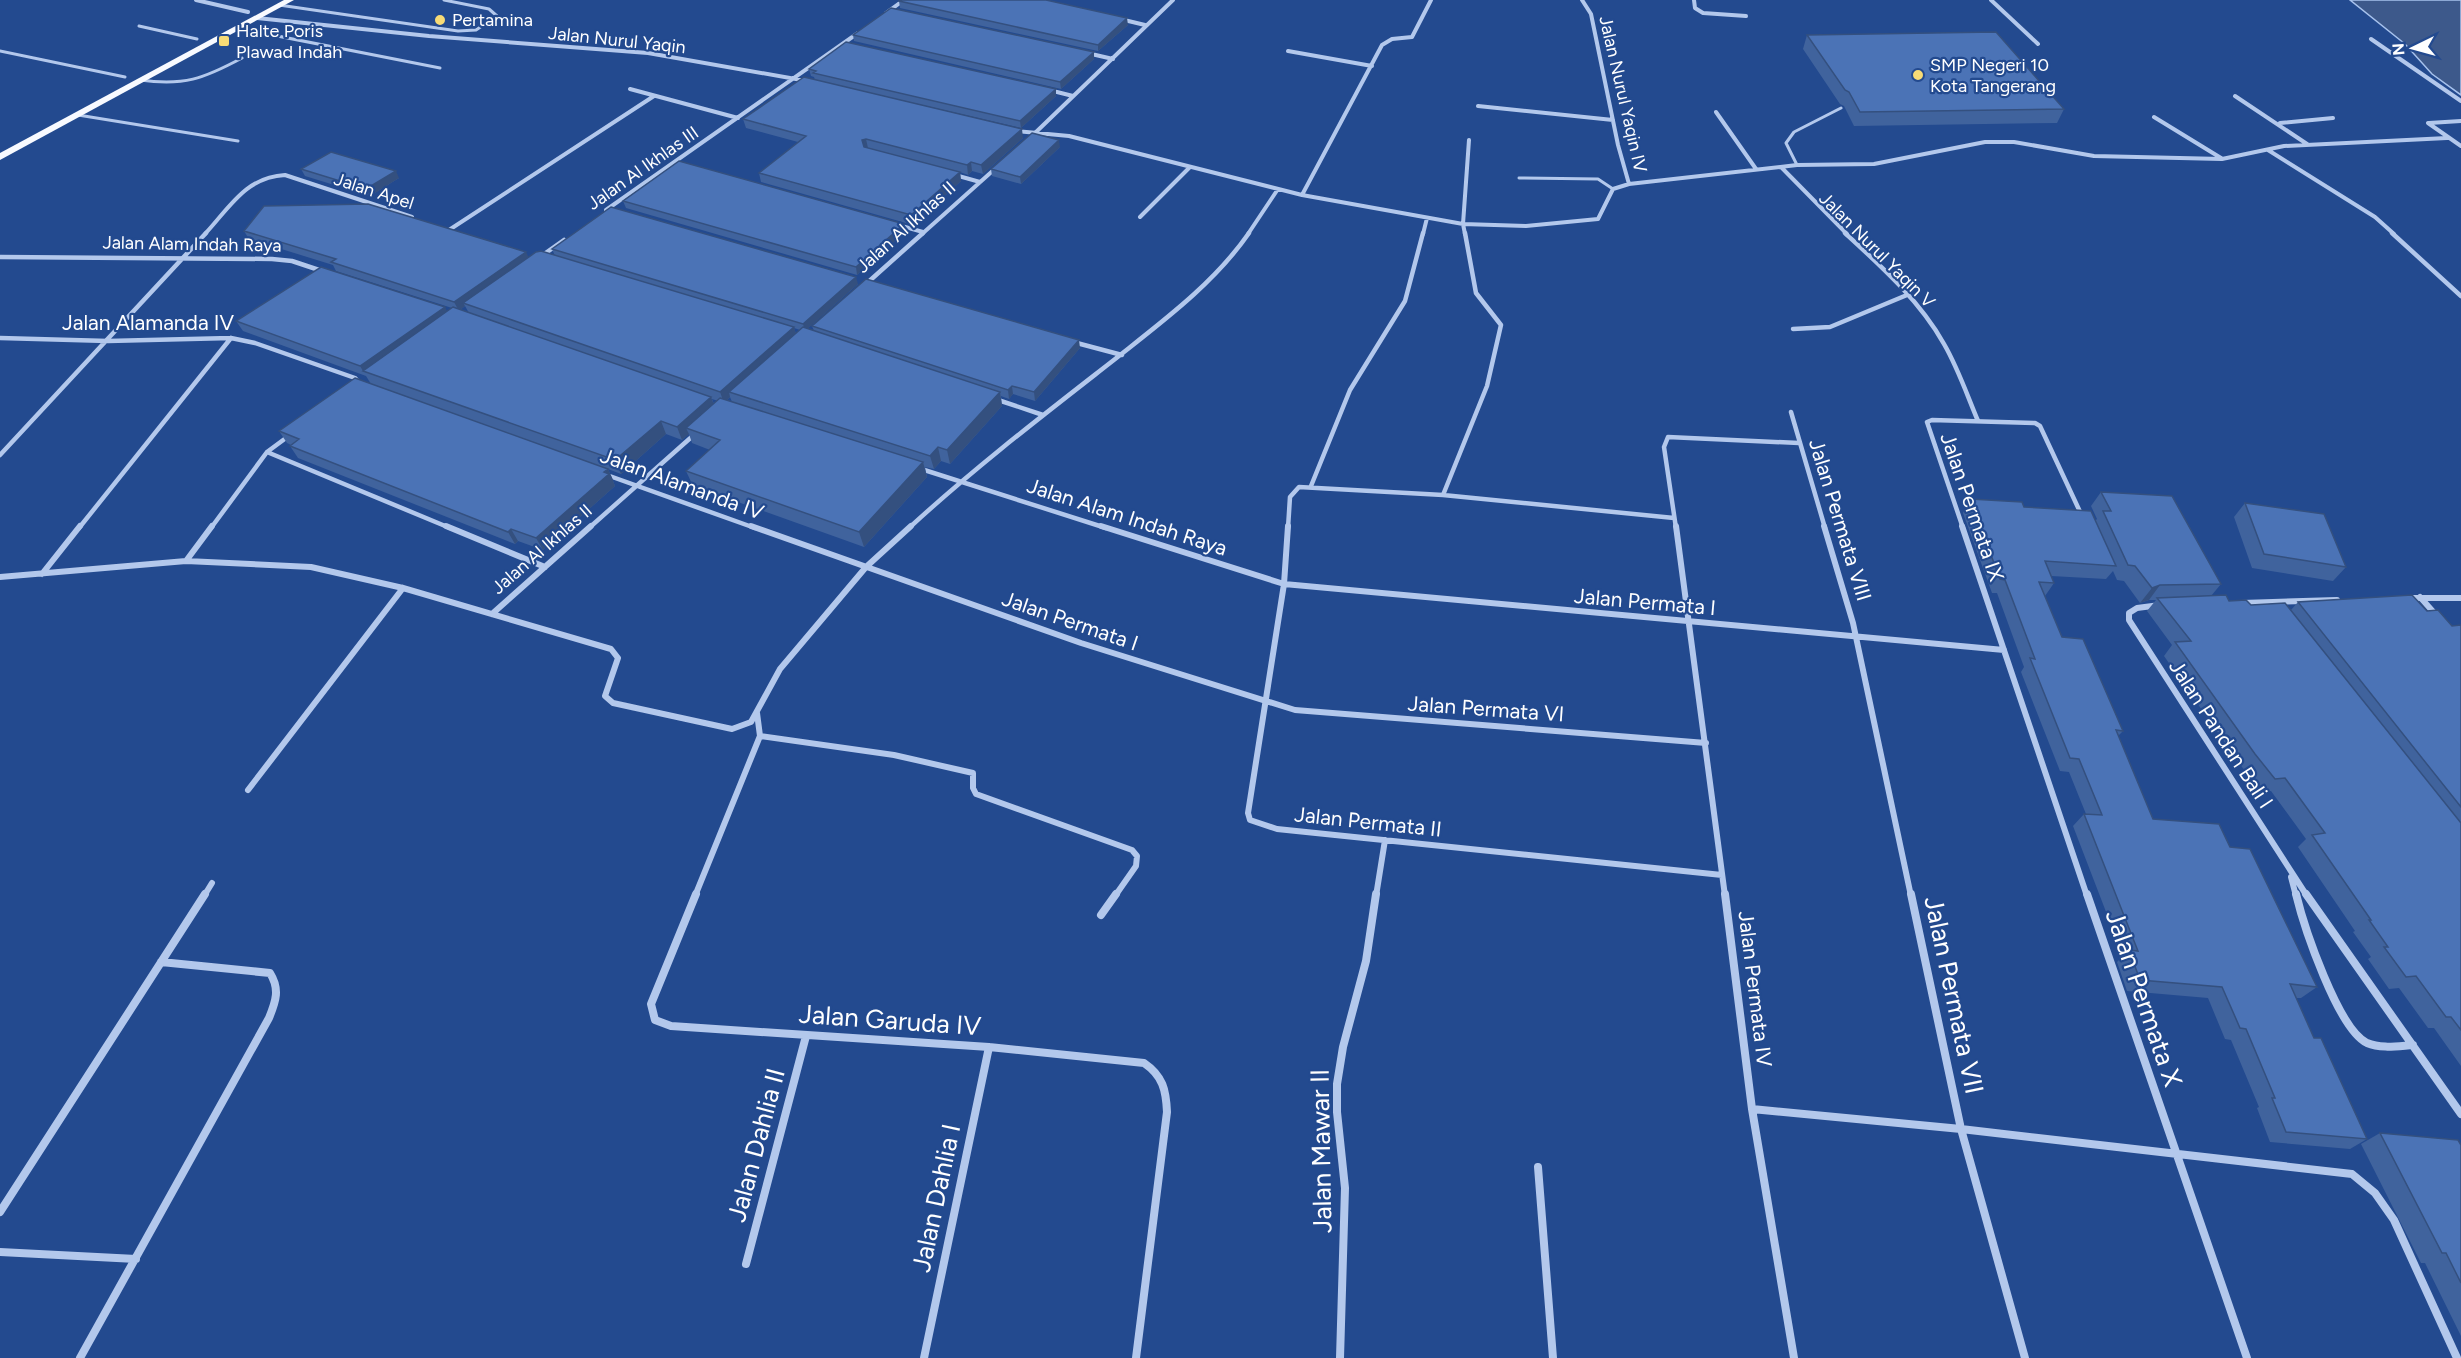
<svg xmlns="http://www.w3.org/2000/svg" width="2461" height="1358" font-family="Figtree,sans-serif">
<rect width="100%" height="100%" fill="#234a8f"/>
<path fill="#3d598b" stroke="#a7c2ed" stroke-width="1.5" d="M2350 0H2461V95L2432 74 2405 44Z"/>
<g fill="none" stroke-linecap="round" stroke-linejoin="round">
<path stroke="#b3c8ec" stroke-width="3" d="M279 5 458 31 476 30 497 16 489 9 444 0
M139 26 197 39
M237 28 440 68
M0 51 125 77
M140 80C184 86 203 79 242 58
M78 115 238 141
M1797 165 1786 143 1794 132 1841 108
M1519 178 1598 179 1613 189"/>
<path stroke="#b3c8ec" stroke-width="4" d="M196 0 248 12
M1582 0 1591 14 1618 145 1629 184
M1694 0 1695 8 1703 13 1746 16
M1991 0 2038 44
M886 13 904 0
M257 18 429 36 648 53 807 81
M1120 19 1145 25
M2371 39 2461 101
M1288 51 1372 66
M1087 53 1113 59
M630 89 738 118
M1049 90 1073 96
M2235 96 2307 144
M1478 106 1613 120
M1716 112 1756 169
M2154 117 2221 158
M2280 123 2333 118
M2428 123 2461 146
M2429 123 2461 121
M1015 131 1069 136 1302 195 1463 224 1526 226 1598 219 1613 189 1629 184 1797 165 1874 164 1985 142H2014L2094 156 2222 159 2284 146 2447 138
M1034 134 1173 0
M2268 150 2375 217 2394 234
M1781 167 1847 234
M955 175 980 182
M1302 195 1382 45 1392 39 1412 37 1431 0
M606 210 858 33
M1140 217 1190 167
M898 225 923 232
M449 230 654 96
M205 234C230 207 246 177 285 175L412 217
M922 234 997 167
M1248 234 1278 189
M1423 234 1427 218
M1465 234 1463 224 1469 140"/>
<path stroke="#b3c8ec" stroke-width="4.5" d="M1845 233C1881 266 1920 301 1944 344 1958 368 1967 395 1978 421
M2392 233 2461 296
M0 257 272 259 292 261 325 272
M540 257 564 240
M866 284 923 233
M1793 329 1830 327 1907 295
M0 338 108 341 231 338 255 343 355 378 359 383
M1073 342 1122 355
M995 399 1043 415
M1791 412 1825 528
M267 452 450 528
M0 455 206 233
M918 468 1106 528
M604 474 755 528
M1311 486 1350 390 1405 301 1423 233
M1443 495 1487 386 1501 325 1476 293 1465 233
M79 528 231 338
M211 528 267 452 290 435
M589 528 696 433
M909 528C973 469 1042 416 1110 363 1159 324 1213 285 1249 233
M1288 528 1290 497 1299 487 1443 495 1674 518
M1676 528 1664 447 1668 437 1799 443
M1963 528 1927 422 1932 420 2035 423 2040 426 2082 516"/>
<path stroke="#b3c8ec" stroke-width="6" d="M446 526 545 567
M751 526 1081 643 1295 710 1706 743
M1101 526 1284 584 2004 650
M1288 526 1284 584 1248 813 1250 820 1277 829 1722 875
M1676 526 1725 896
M1824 526 1853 623 1911 896
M1962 526 2087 896
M186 561 212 526
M42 574 80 526
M0 577 186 561 311 567 403 588 611 649 618 658 605 696 613 703 732 729 751 722 780 669 866 567 911 526
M2420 597 2436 615
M2407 598H2461
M2242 603 2337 600
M2160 605 2137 608 2129 613V620L2307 896
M492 614 591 526
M760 736 894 755 973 773V788L976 794 1132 850 1137 856 1136 866 1115 896
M248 790 403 588
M2291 877 2296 896
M204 896 212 883
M695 896 760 736 757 713
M1376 896 1385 840"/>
<path stroke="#b3c8ec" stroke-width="8" d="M696 894 651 1004 655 1020 671 1026 989 1047 1144 1063C1163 1076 1166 1090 1167 1112L1136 1358
M1725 894 1752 1109 1794 1358
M1911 894 1961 1129 2025 1358
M2087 894 2247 1358
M2296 894C2304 927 2338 1029 2367 1043 2381 1049 2398 1046 2413 1045
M2306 894 2461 1114
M1101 915 1116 894
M1752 1109 1961 1129 2352 1174 2375 1193 2394 1220 2457 1358
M1538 1167 1553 1358
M0 1212 205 894
M0 1252 136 1259
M746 1264 806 1036
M80 1358 269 1018C276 1001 280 989 270 973L161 962
M924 1358 989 1047
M1340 1358 1345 1188 1337 1112V1084L1343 1047 1366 961 1376 894"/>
<path fill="#f8faff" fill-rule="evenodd" d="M284 0H294L0 160V153Z"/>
</g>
<path fill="#40639d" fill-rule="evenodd" d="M899 1 1128 25 1098 51 900 8Z
M853 35 1094 59 1061 89 854 41Z
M1807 35 2064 109 2057 123 1854 126 1844 106 1840 104 1803 49Z
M809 69 1056 89V96L1021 128 815 80 814 77 811 76Z
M743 119 1023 138 983 174 972 171 968 175 960 172 961 181 913 225 761 182 759 173 798 142 746 128Z
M1060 147 1021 184 992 176 991 169Z
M301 169 399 178 370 196 305 176Z
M623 201 904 224 906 231 857 275 626 208Z
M244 231 529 257 555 256 552 249 858 284 807 329 814 331 812 326 1080 348 1035 401 1013 394 1009 399 1001 396 1002 406 950 464 941 461 934 469 925 467 927 477 864 547 693 486 686 471 710 450 692 443 689 434 682 440 666 434 621 474 608 469 613 480V481L615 486 543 550 518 541 515 544 298 458 290 446 291 445 287 443 279 431 371 384 366 376 243 331 236 321 447 312 452 308 336 271 333 265 249 239ZM465 306 469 313 460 310ZM794 328 800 330 796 334ZM730 397 732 402 727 400ZM712 399 718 401 714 404Z
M2101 492 2221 584 2211 596 2229 601 2251 605 2291 610 2298 602 2427 611 2452 626 2461 625V1066L2434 1028H2428L2399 988 2389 989 2368 959 2371 957 2353 932 2355 931 2298 847 2306 839 2271 791 2262 792 2242 767 2164 656 2172 645 2147 611 2156 600H2149L2140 603 2124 581 2117 580 2113 571 2106 579 2051 576 2054 583 2045 596 2062 637 2123 731 2118 736 2153 819 2230 847 2317 987 2301 998H2296L2314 1038 2367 1139 2350 1149 2270 1142 2257 1108 2259 1107 2231 1040 2225 1039 2208 998 2127 991 2117 962 2123 956 2073 826 2084 814H2086L2069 772 2060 771 2021 672 2024 667 1997 593H1992L1963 513 1970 499 2024 507 2095 521 2097 519 2091 506Z
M2245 503 2346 567 2333 581 2252 568 2234 517Z
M2380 1133 2461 1145V1336L2425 1263H2421L2361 1144Z"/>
<path fill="#34507f" d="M1127 18 1128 25 1098 51V45Z
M1094 52V59L1061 89 1060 82Z
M1056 89V96L1021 128 1020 121Z
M1022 129 1023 138 983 174 981 165Z
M866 139 868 148 864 150 862 140Z
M1059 140 1060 147 1021 184 1020 177Z
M971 162 972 171 968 175 967 165Z
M396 171 399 178 370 196 366 189Z
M960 172 961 181 913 225 911 215Z
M904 224 906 231 857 275 856 267Z
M526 252 530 260 463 303 465 306 459 311 454 302Z
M856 277 858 284 805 331 803 324Z
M445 307 450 317 363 371 360 366Z
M794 327 797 338 729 392 730 397 724 403 720 392Z
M1079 340 1080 348 1035 401 1034 392Z
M1012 386 1013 394 1009 399 1008 390Z
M1000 392 1002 406 950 464 947 450Z
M711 397 716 410 686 428 689 434 682 440 677 427Z
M661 421 666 434 621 474 615 460Z
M938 447 941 461 934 469 930 456Z
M923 462 927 477 864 547 859 532Z
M608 469 613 480V481L615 486 543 550 536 538Z
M511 529 518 541 515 544 508 532Z
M2160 585 2149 600 2140 603 2152 588Z"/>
<path fill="#4b73b6" stroke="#34507f" stroke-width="1.5" d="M900 0H1046L1127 18 1098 45 899 1Z
M891 8 1094 52 1060 82 853 35Z
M1996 32 2064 109 1860 112 1849 92 1845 90 1807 35Z
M846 42 1056 89 1020 121 813 73 816 71 809 69Z
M804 77 1022 129 981 165 971 162 967 165 866 139 862 140 864 147 960 172 911 215 759 173 806 136 743 119Z
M1032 133 1059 140 1020 177 991 169Z
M331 152 396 171 366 189 301 169Z
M679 161 904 224 856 267 623 201Z
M368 204 526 252 454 302 331 262 336 259 244 231 264 206Z
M611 207 856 277 803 324 552 249Z
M541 251 794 327 720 392 463 303 536 252Z
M321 267 445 307 360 366 236 321Z
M866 279 1079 340 1034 392 1012 386 1008 390 812 326Z
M453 307 711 397 677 427 661 421 615 460 363 371Z
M803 327 1000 392 947 450 938 447 930 456 729 392Z
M355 378 608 469 604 472 609 474 536 538 511 529 508 532 290 446 299 439 279 431Z
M720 398 923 462 859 532 686 471 720 440 686 428Z
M2101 492 2172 496 2221 584 2160 585 2152 588 2135 566 2128 565 2103 511H2111Z
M1970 499 2022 502 2024 507 2091 511 2116 566 2045 561 2054 583 2039 582 2062 637 2083 639 2123 731 2116 730 2153 819 2219 824 2230 847 2250 849 2317 987 2290 984 2314 1038H2321L2367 1139 2286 1132 2272 1098H2275L2246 1029 2240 1028 2222 987 2140 980 2129 950 2138 951 2084 814 2102 815 2079 759 2070 758 2030 658 2035 659 2005 580 2000 579Z
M2245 503 2324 514 2346 567 2264 554Z
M2226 595 2229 601 2246 600 2251 605 2285 603 2461 823V1030L2451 1017H2446L2416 976 2406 977 2384 947H2388L2369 920H2371L2312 835 2325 833 2285 778 2275 779 2255 754 2175 642 2191 641 2157 598Z
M2412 595 2427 611 2438 610 2452 626 2461 625V807L2298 602Z
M2380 1133 2458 1140 2461 1145V1283L2446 1253H2442Z"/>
<g fill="#f7db76" stroke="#234a8f" stroke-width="2">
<circle cx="440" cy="20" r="6"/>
<rect x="218" y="35" width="12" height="12" rx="3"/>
<circle cx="1918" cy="75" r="6"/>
</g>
<g text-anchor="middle" stroke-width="4.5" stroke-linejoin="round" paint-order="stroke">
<g font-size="18" fill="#fff" stroke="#234a8f" text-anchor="start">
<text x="452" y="26">Pertamina</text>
<text x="236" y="37">Halte Poris<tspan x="236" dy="21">Plawad Indah</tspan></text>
<text x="1930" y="71">SMP Negeri 10<tspan x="1930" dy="21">Kota Tangerang</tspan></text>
</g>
<g font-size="18" fill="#fff" stroke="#234a8f">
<text transform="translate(617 40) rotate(6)" y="6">Jalan Nurul Yaqin</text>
<text transform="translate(1623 94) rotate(77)" y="6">Jalan Nurul Yaqin IV</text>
<text transform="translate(643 168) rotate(-35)" y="6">Jalan Al Ikhlas III</text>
<text transform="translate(374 191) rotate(18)" y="6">Jalan Apel</text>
<text transform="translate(906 227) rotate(-42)" y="6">Jalan Al Ikhlas II</text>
<text transform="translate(192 244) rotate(1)" y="6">Jalan Alam Indah Raya</text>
<text transform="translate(1877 250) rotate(45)" y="6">Jalan Nurul Yaqin V</text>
<text transform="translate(542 549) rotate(-41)" y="6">Jalan Al Ikhlas II</text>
</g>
<g font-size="21" fill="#fff" stroke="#234a8f">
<text x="148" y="330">Jalan Alamanda IV</text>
<text transform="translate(682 484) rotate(20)" y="7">Jalan Alamanda IV</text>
<text transform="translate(1972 507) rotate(71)" y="7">Jalan Permata IX</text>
<text transform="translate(1127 517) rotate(18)" y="7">Jalan Alam Indah Raya</text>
<text transform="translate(1840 520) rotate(73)" y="7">Jalan Permata VIII</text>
<text transform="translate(1645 602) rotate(5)" y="7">Jalan Permata I</text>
<text transform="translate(1070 621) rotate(19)" y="7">Jalan Permata I</text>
<text transform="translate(1486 709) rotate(4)" y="7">Jalan Permata VI</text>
<text transform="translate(2221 734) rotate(57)" y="7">Jalan Pandan Bali I</text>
<text transform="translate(1368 822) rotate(6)" y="7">Jalan Permata II</text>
<text transform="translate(1755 989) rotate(83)" y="7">Jalan Permata IV</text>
</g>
<g font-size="26" fill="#fff" stroke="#234a8f">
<text transform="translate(1954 995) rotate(78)" y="9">Jalan Permata VII</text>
<text transform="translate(2144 998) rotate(71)" y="9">Jalan Permata X</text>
<text transform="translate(890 1020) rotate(4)" y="9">Jalan Garuda IV</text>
<text transform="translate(756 1145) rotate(-75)" y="9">Jalan Dahlia II</text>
<text transform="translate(1321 1151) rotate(-91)" y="9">Jalan Mawar II</text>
<text transform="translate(936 1198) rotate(-78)" y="9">Jalan Dahlia I</text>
</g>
</g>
<g transform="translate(2413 48) rotate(265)" stroke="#234a8f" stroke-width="4.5" paint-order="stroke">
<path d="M0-4.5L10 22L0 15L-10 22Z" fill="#ffffff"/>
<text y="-9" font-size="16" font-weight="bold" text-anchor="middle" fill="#ffffff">N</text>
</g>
</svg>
